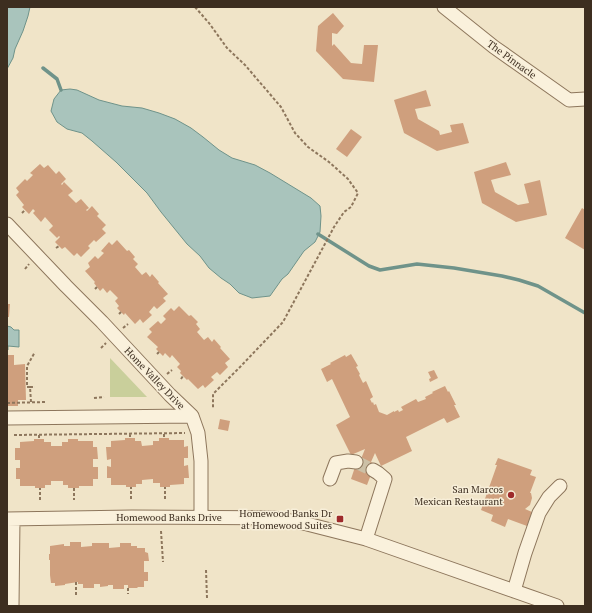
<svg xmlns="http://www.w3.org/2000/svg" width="592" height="613" font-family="'PT Serif',serif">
<rect width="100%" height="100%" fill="#f0e4c8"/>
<path fill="#c9cf9b" d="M110 358 147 397H110Z"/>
<path fill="#a9c4bc" stroke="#6f938a" d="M7 7H30L28 16 23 31 15 49 13 58 7 69Z
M70 89 77 90 99 100 122 106 142 108 159 113 175 119 191 128 203 137 219 150 232 158 255 165 270 173 311 198 320 206 321 216 320 232 315 242 304 251 288 274 282 279 270 296 252 298 239 293 230 284 221 278 209 268 200 256 187 244 161 212 147 193 116 162 92 141 82 133 67 129 57 122 51 111 54 99 61 90Z
M7 326 11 327 14 330H19V347L8 346V350H7Z"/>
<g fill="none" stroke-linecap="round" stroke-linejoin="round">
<path stroke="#6f938a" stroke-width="3.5" d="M43 68 57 79 61 90
M318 234 369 266 380 270 417 264 454 268 502 276 519 280 538 286 585 313"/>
</g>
<path fill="#cf9f7d" d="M333 13 344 26 337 34 332 33V46L334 44 351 63 362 64 364 45H378L374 82 343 79 316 51 318 26Z
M426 90 431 106 415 109 418 119 439 131 440 135 452 132 450 125 463 123 469 143 437 151 404 133 394 100Z
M351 129 362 137 347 157 336 149Z
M506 162 511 175 491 180 495 192 518 205 529 203 524 184 540 180 547 215 516 222 482 203 474 172Z
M40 164 44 168 48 165 56 174 59 171 66 179 61 184 62 185 64 182 73 191 68 195 76 203 81 199 89 208 86 210 87 211 92 206 99 214 97 216 106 225 102 229 106 233 96 242 94 240 88 246 90 248 81 257 77 253 74 256 65 247 62 249 55 242 60 237 59 236 57 238 49 230 53 226 45 217 41 222 33 213 35 211 33 209 29 214 22 207 24 205 16 195 19 192 16 188 25 179 27 181 33 175 30 173Z
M582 208 585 210V250L565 238Z
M117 240 127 251 129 250 135 257 133 259 138 264 135 267 142 275 146 272 150 277 152 274 159 282 158 283 168 294 163 298 166 301 157 309 154 306 149 312 152 315 143 323 140 319 135 324 125 313 124 315 117 308 119 306 115 301 118 298 110 290 107 293 103 288 100 291 94 283 95 282 85 271 90 267 88 263 95 256 98 259 104 253 101 251 109 242 112 245Z
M7 304H10L9 317H7Z
M179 306 189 316 191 315 198 322 196 324 200 329 197 332 204 340 208 337 212 342 214 339 221 347 220 348 230 359 225 363 228 367 220 375 217 372 211 377 214 380 205 388 203 385 198 389 188 379 187 380 180 373 181 371 177 367 180 364 172 355 170 358 165 353 163 356 156 349 158 347 147 337 152 332 149 329 158 321 161 324 166 319 163 316 171 308 174 311Z
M351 354 358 366 356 367 360 374 359 375 363 383 366 381 373 397 370 399 372 403 373 402 374 405 376 404 379 412 387 415 394 411V412L398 410 399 412 403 410 401 407 416 399 418 402 426 399 425 397 433 393 432 392 445 386 448 392 449 391 456 405H454L460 417 447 423 444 418 406 437 412 451 381 466 375 453 371 462 375 464 367 485 351 479 358 458 361 459 365 449 351 455 336 425 350 417 332 379 327 382 321 369 331 364 330 363 345 355 346 357Z
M7 355H14V365L25 364 26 400H18V406H7Z
M434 370 438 378 430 382 429 379 431 378 428 372Z
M220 419 230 421 228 431 218 429Z
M125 438H135V441H141L142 446 153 445V441H159V438H169V440H184V447L188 446V458H184V466L188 465 189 478H184V484L170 485V487H160V483H153V479L142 480V484H136V487H126V485H111V478H107V466L111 467V459L107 460 106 447H111V441L125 440Z
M34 439H44V442H51V446H62V442H68V439H78V441H93V447H97L98 459H93V467H98V479H93V486H79V488H68V485H63V481H51V485H45V488H35V486H20V479H16V468H20V460H15V448H20V442L34 441Z
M498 458 532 470 530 475 536 477 530 493H531L532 498 530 505 525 509 532 512 527 526 508 519 505 527 491 521 493 515 481 510 497 465H495Z
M70 542H81V547L92 546V543H109V548L120 547V543H131V546H137V548H145V552L148 553 149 561H144V572H148V581H144V587H137L138 588H128V585H124V589H113V585H108V586L100 587V584H94V588H83V584H78V582L65 584V585L55 586V583H51L50 575V560H49V554H50V546L64 544V546H70Z"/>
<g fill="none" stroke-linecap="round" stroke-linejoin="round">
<path stroke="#ccc0a6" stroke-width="13" stroke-dasharray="13 6" stroke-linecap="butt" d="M356 462 373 470"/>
<defs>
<path id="minor" d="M444 7 494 47 569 100 585 99
M7 224 66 286 102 322 170 395 192 416 7 418
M192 416 198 433 201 461V517
M330 479 336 463 348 461 356 462
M7 519 132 517 275 518 307 524 366 539 557 606
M366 539 385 479 378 473 373 470
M514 591 525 553 539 513 549 497 560 486
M12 606 13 519"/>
</defs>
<use href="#minor" stroke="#8d765c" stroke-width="15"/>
<path stroke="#8d765c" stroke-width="2" stroke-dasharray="3 2" stroke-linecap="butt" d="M195 7 209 23 227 48 245 65 281 107 295 133 308 147 329 162 348 179 358 193 351 207 344 212 334 227 283 322 240 367 213 394V409
M22 213 25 210
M56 248 59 246
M25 269 29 264
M95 289 97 287
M119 314 121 312
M123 328 128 324
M101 348 106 343
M157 354 159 352
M167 374 172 370
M181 379 183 376
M30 387H27V366L35 352
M94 398 104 397
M31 402 30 387H35
M7 403 46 402
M130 434V438
M164 434V438
M14 435 185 433
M39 435V439
M74 488V500
M131 499V487
M165 499V487
M40 500V488
M161 531 163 562
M206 570 207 598
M128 588V594
M76 595V582"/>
<use href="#minor" stroke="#faf1dc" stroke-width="13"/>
</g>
<g fill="#9e2a2b" stroke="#f7eed8" stroke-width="1.5">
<circle cx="511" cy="495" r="4"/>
<rect x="336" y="515" width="8" height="8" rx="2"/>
</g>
<g text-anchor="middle" stroke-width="3" stroke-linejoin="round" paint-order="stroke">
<g font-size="10" fill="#3d2e20" stroke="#f7eed8">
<text transform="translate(512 59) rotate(36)" y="4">The Pinnacle</text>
<text transform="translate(155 378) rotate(46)" y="4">Home Valley Drive</text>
<text x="169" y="521">Homewood Banks Drive</text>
</g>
<g font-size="10" fill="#3d2e20" stroke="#f7eed8" text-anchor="end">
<text x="503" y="493">San Marcos<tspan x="503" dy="12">Mexican Restaurant</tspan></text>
<text x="332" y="517">Homewood Banks Dr<tspan x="332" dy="12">at Homewood Suites</tspan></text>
</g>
</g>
<rect width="592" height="613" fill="none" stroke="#3d2e20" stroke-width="16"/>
</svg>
